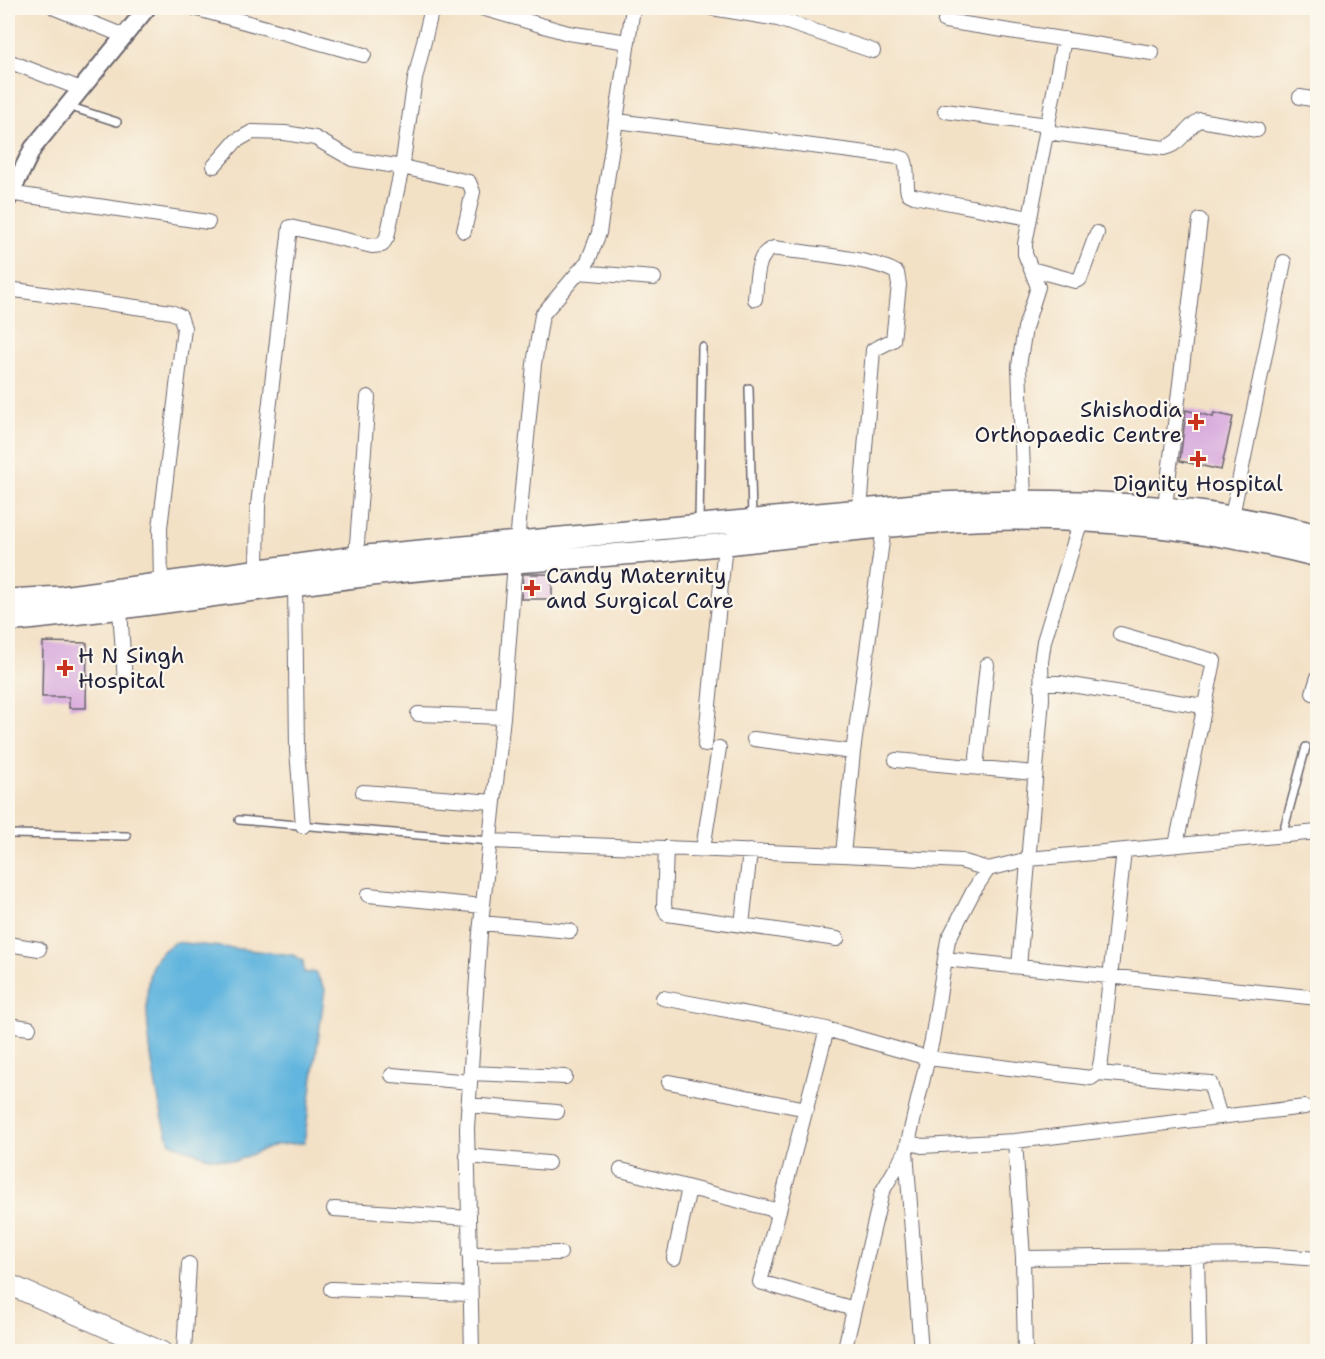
<svg xmlns="http://www.w3.org/2000/svg" width="1325" height="1359" font-family="'Shantell Sans',sans-serif">
<rect width="100%" height="100%" fill="#fbf7ec"/>
<filter id="ink" filterUnits="userSpaceOnUse"><feTurbulence type="fractalNoise" baseFrequency=".0167" numOctaves="2"/><feDisplacementMap in="SourceGraphic" scale="12" xChannelSelector="R" yChannelSelector="G"/><feConvolveMatrix kernelMatrix="1 2 1 2 8 2 1 2 1" color-interpolation-filters="sRGB"/></filter>
<filter id="wash" filterUnits="userSpaceOnUse"><feTurbulence type="fractalNoise" baseFrequency=".008" numOctaves="4" result="noise"/><feDisplacementMap in="SourceGraphic" scale="24" xChannelSelector="R" yChannelSelector="G"/><feGaussianBlur stdDeviation="1.35" result="paint"/><feColorMatrix in="noise" values="0 0 0 0 0 0 0 0 0 0 0 0 0 0 0 0 0 1.4 0 .05"/><feComposite in="paint" operator="in"/></filter>
<g filter="url(#wash)">
<rect width="100%" height="100%" fill="#f3e1c6"/>
<path fill="#62b5de" stroke="#426c8c" stroke-width="1.5" d="M175 942 293 955 303 961 304 973 315 972 325 989 304 1143 275 1145 235 1161 208 1157 170 1143C157 1104 139 1008 151 969 155 956 165 949 175 942Z"/>
<g id="blocks">
<path fill="#d7a8dd" d="M1186 410 1213 417 1214 413 1233 417 1221 470 1180 461Z
M523 574H552V599H521Z
M43 642 87 643 86 708H69V697H42Z"/>
</g>
</g>
<g filter="url(#ink)">
<use href="#blocks" fill-opacity="0" stroke="#6b656c" stroke-width="1.5"/>
<g fill="none" stroke-linecap="round" stroke-linejoin="round">
<defs>
<path id="service" d="M68 106 117 122
M749 388 752 519
M699 521 702 347
M239 820 490 841
M8 834 127 836
M1282 836 1306 747"/>
<path id="minor" d="M55 8 124 36
M194 8 364 55
M482 8 568 33 628 42
M712 8 778 19 873 51
M945 21 1152 53
M8 61 81 89
M1300 97 1318 100
M945 111 1048 125
M617 121 898 157 904 159C909 169 905 182 908 193L914 196 1029 218
M1046 132 1164 148C1182 144 1185 128 1200 120L1257 130
M214 166 236 141 252 132 285 133 315 138 352 159 402 167 415 79 432 8
M8 193 208 222
M1031 269 1075 281 1080 279 1097 233
M578 272 654 278
M8 289 171 312 180 316 184 328 160 528 161 584
M755 299C757 283 755 253 774 248 803 253 875 258 897 273L899 285 893 340 873 350 860 510
M1024 500 1019 366 1025 328 1038 287 1025 254V244L1064 39
M1165 506 1200 220
M1232 516 1284 262
M517 542 534 364 542 315 588 261 599 233 633 8
M356 557 368 397
M257 569 258 506 290 227 372 246 382 245 387 237 402 167 469 182 473 192 464 231
M295 585 297 750 303 826
M120 610 125 682
M1120 634 1214 661 1176 845
M1041 683H1059L1203 706
M1313 693 1318 677
M418 714 503 717
M754 739 853 752
M705 745 725 544
M896 760 1034 773
M976 767 987 665
M363 792 494 802
M490 841 843 855 961 861 988 869
M666 848 664 906 667 914 837 939
M703 849 719 748
M843 855 853 752 884 527
M368 895 483 906
M481 923 570 931
M742 925 750 851
M8 944 39 949
M945 959 1318 998
M1019 967 1042 699 1041 662 1044 641 1081 520
M663 998 827 1029 760 1282 854 1309
M8 1025 29 1028
M826 1029 928 1058 1091 1078 1098 1073 1101 1061 1124 850
M471 1073 565 1077
M1098 1073 1210 1083 1220 1117
M392 1075 470 1082
M669 1082 807 1109
M468 1105 557 1112
M1015 1141 1023 1258
M908 1142 922 1146 1015 1141 1305 1107
M906 1151 921 1352
M467 1156 548 1163
M621 1170 779 1211
M334 1209 469 1218
M469 1254 560 1253
M674 1258 689 1188
M331 1289 470 1294
M184 1352 189 1264
M472 1352 467 1128 480 933 503 717 515 562
M844 1352 882 1192 906 1151 932 1040 948 940 974 890 988 869 1029 859 1318 832
M1025 1352 1023 1258 1265 1255 1318 1259
M1196 1352 1199 1347 1197 1256"/>
<path id="tertiary" d="M8 199 33 148 147 8"/>
<path id="secondary" d="M8 1284 162 1352"/>
<path id="primary" d="M8 600 62 597 356 557 937 503C1071 498 1187 502 1318 535
M8 621C135 609 261 587 389 573 485 562 583 559 679 549 791 538 904 520 1016 519 1118 519 1219 531 1318 556"/>
</defs>
<use href="#service" stroke="#6b656c" stroke-width="10"/>
<use href="#minor" stroke="#6b656c" stroke-width="16"/>
<use href="#tertiary" stroke="#6b656c" stroke-width="20"/>
<use href="#secondary" stroke="#6b656c" stroke-width="22"/>
<use href="#primary" stroke="#6b656c" stroke-width="24"/>
<use href="#service" stroke="#fff" stroke-width="7"/>
<use href="#minor" stroke="#fff" stroke-width="14"/>
<use href="#tertiary" stroke="#fff" stroke-width="16"/>
<use href="#secondary" stroke="#fff" stroke-width="20"/>
<use href="#primary" stroke="#fff" stroke-width="21"/>
</g>
</g>
<g fill="#c8321e" stroke="#fbf7ec" stroke-width="2">
<path d="M1193 413h6v6h6v6h-6v6h-6v-6h-6v-6h6z"/>
<path d="M1195 450h6v6h6v6h-6v6h-6v-6h-6v-6h6z"/>
<path d="M529 579h6v6h6v6h-6v6h-6v-6h-6v-6h6z"/>
<path d="M62 659h6v6h6v6h-6v6h-6v-6h-6v-6h6z"/>
</g>
<g text-anchor="middle" stroke-width="4.5" stroke-linejoin="round" paint-order="stroke">
<g font-size="22" fill="#22223b" stroke="#fbf7ec" text-anchor="start">
<text x="1182" y="417" text-anchor="end">Shishodia<tspan x="1182" dy="25">Orthopaedic Centre</tspan></text>
<text x="1198" y="491" text-anchor="middle">Dignity Hospital</text>
<text x="546" y="583">Candy Maternity<tspan x="546" dy="25">and Surgical Care</tspan></text>
<text x="78" y="663">H N Singh<tspan x="78" dy="25">Hospital</tspan></text>
</g>
</g>
<rect width="1325" height="1359" fill="none" stroke="#fbf7ec" stroke-width="30"/>
</svg>
